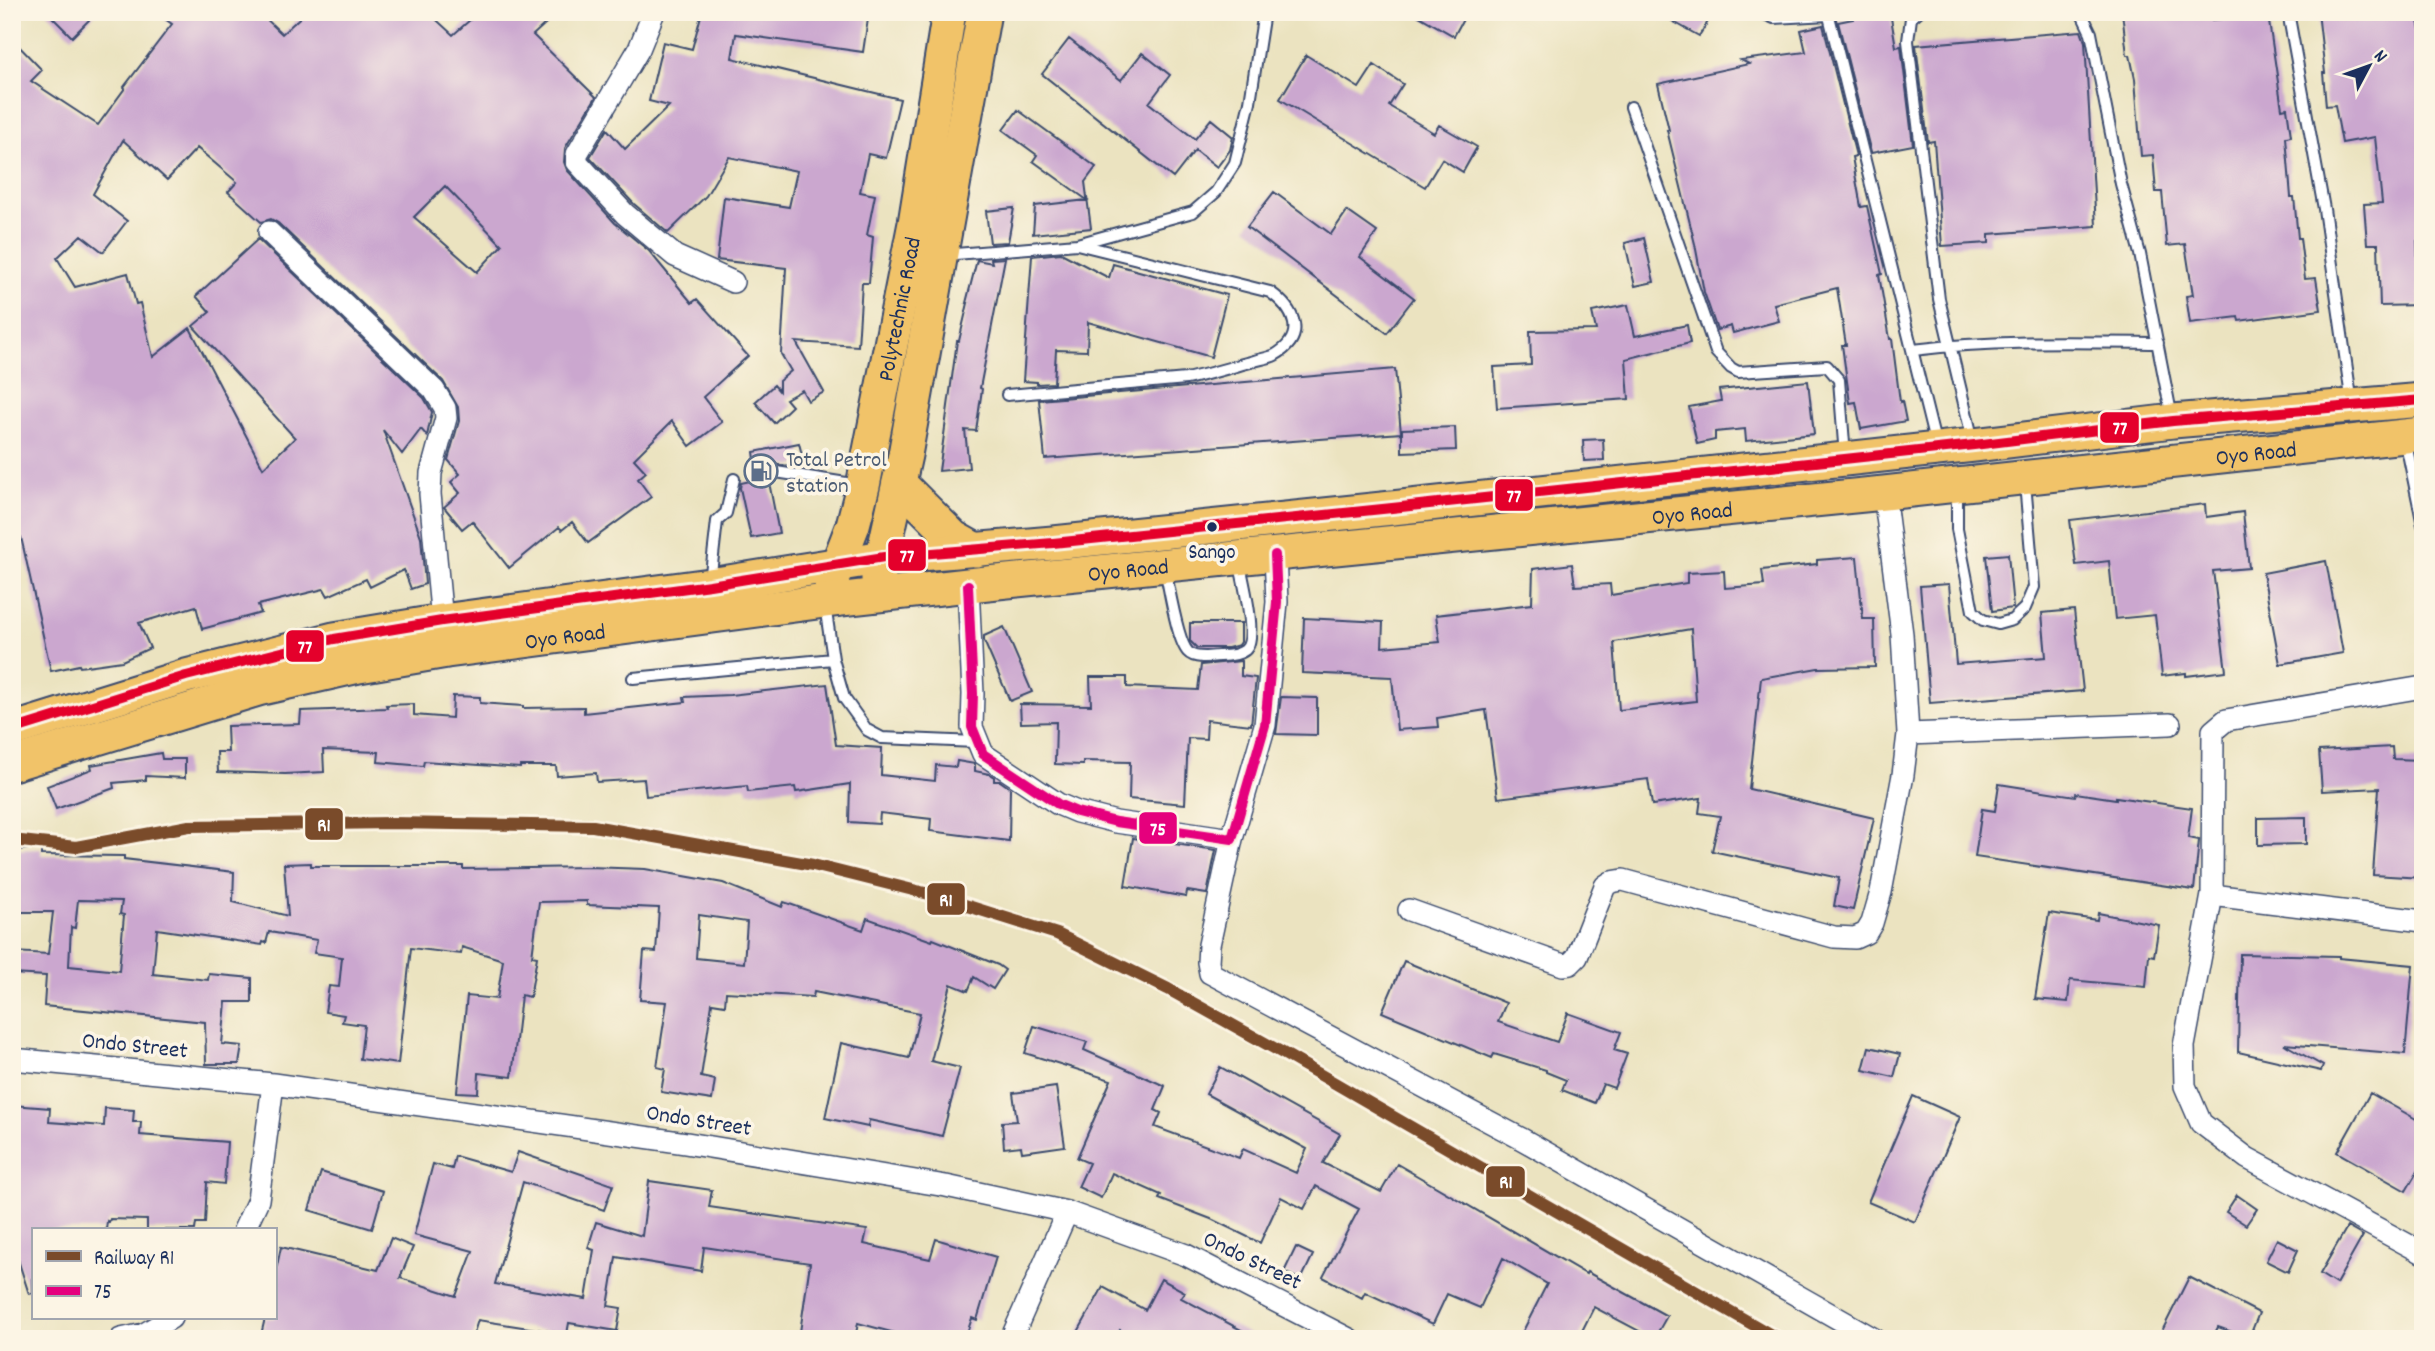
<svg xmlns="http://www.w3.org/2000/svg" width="2435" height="1351" font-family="Dekko,sans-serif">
<rect width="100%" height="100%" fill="#fcf5e5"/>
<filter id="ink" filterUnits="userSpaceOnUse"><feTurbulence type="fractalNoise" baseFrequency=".0143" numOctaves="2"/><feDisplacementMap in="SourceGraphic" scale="14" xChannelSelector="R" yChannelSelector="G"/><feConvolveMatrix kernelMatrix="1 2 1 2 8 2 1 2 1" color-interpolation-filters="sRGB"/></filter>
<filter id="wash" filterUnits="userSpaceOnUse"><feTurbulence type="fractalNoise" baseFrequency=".00686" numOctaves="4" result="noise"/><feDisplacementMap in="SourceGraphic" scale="28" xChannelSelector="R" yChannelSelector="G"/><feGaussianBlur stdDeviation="1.57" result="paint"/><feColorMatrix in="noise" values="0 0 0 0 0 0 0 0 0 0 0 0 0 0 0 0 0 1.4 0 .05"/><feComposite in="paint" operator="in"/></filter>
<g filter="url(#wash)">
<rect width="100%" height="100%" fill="#ebe3c0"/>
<g id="blocks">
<path fill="#cba7cf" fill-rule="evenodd" d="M47 12H97L72 37Z
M155 12H259L282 34 306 12H428L453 35 479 12H558L533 35 596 97 565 148 564 162 567 170 615 223 649 251 692 303 697 299 748 356 703 397 722 422 690 446 672 421 634 459 646 472 638 479 651 497 588 543 572 522 562 530 559 527 509 568 472 521 462 529 444 507 460 493 451 482 460 474 448 460 459 421 458 407 443 381 278 223 271 219 261 222 228 192 237 182 197 148 167 180 123 140 93 194 127 221 103 252 81 235 57 258 75 287 128 273 136 304 140 303 153 357 190 328 263 468 295 438 193 326 210 312 196 296 258 239 424 398 432 412 427 436 421 429 402 454 383 430 421 537 425 584 411 589 404 570 370 587 366 579 328 596 324 589 258 605 261 613 202 629 196 606 139 623 150 648 122 661 80 667 79 665 51 671 21 537 12 538V39L42 70 31 81 98 125 125 88 124 87 172 24ZM445 186 502 245 477 272 414 217Z
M702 12H869L863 52 736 34 732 58 900 99 886 158 868 154 860 192 875 195 867 235 873 237 869 283H862L858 346 796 342 824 392 808 401 802 390 786 399 792 406 774 423 755 402 774 385 779 391V381L791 371 781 354 786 268 717 260 724 197 789 207 797 171 729 157 706 196 668 233 634 204 590 157 607 129 625 149 669 106 649 101 663 42 692 49Z
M1412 12H1467L1454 36Z
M1656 12H1714L1699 36Z
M1851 12H1890L1896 47 1901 46 1913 145 1871 153 1838 22 1853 19Z
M2122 12H2210L2211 20 2268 15 2282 109 2287 108 2291 136 2286 137 2291 197H2294L2298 238H2300L2305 279 2316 278 2321 310 2239 321 2238 317 2190 323 2186 296 2193 295 2185 244 2167 246 2162 192H2156L2153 155 2141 156 2135 79 2130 55H2127Z
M2318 12H2416L2423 43V241H2417L2420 305 2380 306 2378 244H2367L2364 204 2382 203 2375 137 2342 143 2335 105 2326 106 2323 73H2325Z
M1823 25 1856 156 1852 157 1861 207 1867 206 1882 274 1879 275 1890 339H1892L1900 402 1902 401 1906 421 1861 429 1856 402 1850 403 1842 345H1846L1837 288 1774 304 1779 321 1733 333 1731 326 1717 330 1704 292 1695 244 1667 130H1669L1658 84 1749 64 1741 60 1806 52 1801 30Z
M2081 31 2085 42 2096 226 1989 234V243L1942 246 1934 141 1928 142 1916 45Z
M1069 39 1121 80 1142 53 1170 75 1149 103 1195 139 1211 119 1233 137 1230 150 1217 167 1195 150 1173 178 1042 74Z
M1306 55 1359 88 1374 65 1403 84 1389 106 1434 133 1439 125 1477 147 1463 172 1442 159 1425 187 1280 99Z
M1018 110 1096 167 1085 182 1091 228 1033 234 1035 206 1087 200 1033 161 1037 155 1003 130Z
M1274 192 1331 234 1347 211 1377 232 1360 257 1414 298 1387 333 1247 227Z
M1014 208 1008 242 990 243 986 211Z
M1644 238 1654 282 1635 286 1625 243Z
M1061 253 1109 278 1113 264 1227 295 1211 357 1088 322 1087 351 1056 350 1054 383 1037 384V382L1023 381 1032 256Z
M1005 258 980 388 982 389 976 431 965 430 969 468 939 471 957 341H959L968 303H966L977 260 992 263 991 259Z
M1628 305 1635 336 1687 325 1690 343 1626 359 1629 399 1497 408 1494 367 1531 365 1530 331 1596 330 1592 312Z
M1395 369 1401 433 1045 459 1039 400Z
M1808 381 1814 434 1746 441 1745 429 1715 432V440L1697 444 1689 407 1721 401 1719 390Z
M1455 427 1456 450 1402 452V429Z
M1603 439 1604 460 1584 461 1583 440Z
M799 443 804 463 790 466 774 464 768 471 757 473 754 452Z
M768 477 779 533 751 538 740 488 741 483Z
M2205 504 2206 517 2243 512 2249 568 2213 571 2226 671 2186 676V673L2162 676 2155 615 2115 619 2109 561 2076 565 2070 520Z
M2008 554 2013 608 1992 611 1986 556Z
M1857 557 1863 619H1874L1875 667 1818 668 1761 678 1749 789 1874 818 1853 910 1834 906 1839 878 1712 851 1720 816 1699 813 1701 798 1652 805 1648 779 1498 798 1486 710 1437 718 1438 727 1397 730 1392 677 1302 673 1304 618 1383 622 1382 647 1440 642 1436 615 1532 604 1533 569 1572 564 1575 586 1610 584 1611 595 1687 583V573L1724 571 1725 588 1764 585 1762 570 1817 564V560ZM1691 629 1696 701 1619 710 1614 642Z
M2326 561 2343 653 2280 664 2263 573Z
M1949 584 1956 664 2046 657 2042 613 2074 610 2083 691 1930 703 1920 586Z
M1190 623H1241V642L1239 645 1228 648H1197L1190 641Z
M1004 627 1032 692 1010 701 984 641V636Z
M1241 661V676L1256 678 1251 725 1207 720 1206 739 1188 738 1185 804 1129 799 1130 762 1083 761V765L1055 764 1056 722 1021 723 1020 704 1091 705 1090 677H1127V687L1198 690 1201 665Z
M827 684 836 745 882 748 881 775 935 781 936 765 956 767 957 761 975 764V771L989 774 994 777V781H1000L1010 788 1009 841 930 831 931 819 880 813 879 824 849 822 850 784 796 792 795 787 748 792 747 786 646 796 644 779 597 782 596 773 557 776 556 766H520V768L424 761 423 766 378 762 379 752 323 750 324 772 285 774 218 772 217 752H228L227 726 300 724 301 711 387 708 386 705 414 704V715L452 718 453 696 480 697V703L523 706V708L584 707V713L685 702 684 697 730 695Z
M1281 697 1317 698V735L1276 734Z
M2392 747 2393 759 2423 760V878L2373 875 2379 788 2322 791 2319 751Z
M161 753 162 759H185V778L146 776V780L113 783 114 788 56 809 47 786 92 769 91 765Z
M1999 784 2075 796 2076 793 2116 799V797L2192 808 2188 838 2199 840 2194 890 1975 857 1982 809 1995 811Z
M2306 817V844L2258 845V818Z
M1133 838 1216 850 1207 894 1187 891 1186 897 1125 886Z
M41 849V855L124 856V859L234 872 233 902 288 916 284 864 311 863V866H463V869L589 867 645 869 723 883 782 907 784 902 863 930 867 918 932 941 933 939 998 965 1005 970 993 989 974 977 968 991 951 984 931 1061 960 1068 942 1136 869 1120 868 1127 825 1118 841 1043 909 1058 920 1013 814 992 813 997 726 992 725 1005 712 1003 701 1077 715 1080 712 1100 661 1092 665 1069 657 1067 667 1002 640 1000 644 951 656 952 659 908 587 905V901L539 902 532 956 537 957 530 997 521 995 512 1077 479 1073 478 1093 457 1092 467 996 497 999 503 960 462 947 461 954 411 948 398 1064 360 1059 364 1025 342 1022 344 1015 325 1012 329 986 339 987 342 957 314 953 317 940 269 932 266 943 263 942 262 945 157 929 153 974 208 980 209 974 252 978V1002H226L222 1044 242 1046 239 1064H206L205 1022 44 1006 46 976 13 974 14 952 48 954 53 912H12V850ZM78 900 122 901 120 914 124 915 119 971 69 966 71 927 75 928ZM699 915 747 922 744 963 696 958Z
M2049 913 2097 920 2098 913 2159 925 2154 956 2149 955 2146 987 2070 980 2068 1002 2035 999Z
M2240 954 2339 956V958L2413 965 2405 1054 2284 1044 2323 1066 2321 1071 2238 1052Z
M1404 961 1506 1003 1498 1022 1557 1042 1568 1013 1621 1032 1614 1050 1627 1054 1614 1088 1603 1084 1595 1103 1562 1090 1566 1080 1546 1072V1070L1494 1054 1492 1058 1382 1012Z
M1034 1026 1087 1042 1084 1050 1165 1086 1155 1110 1161 1113 1155 1127 1239 1158 1243 1149 1296 1173 1307 1149 1206 1094 1220 1067 1340 1134 1323 1163 1381 1192 1397 1164 1586 1274 1587 1272 1667 1316 1654 1339 1594 1307 1578 1339H1519L1547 1284 1503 1258 1480 1308 1447 1294 1433 1324 1365 1292 1362 1298 1323 1277 1359 1209 1316 1186 1304 1209 1281 1197 1260 1243 1211 1219 1159 1199 1161 1195 1112 1173 1101 1198 1078 1187 1089 1163 1077 1158 1111 1080 1025 1053Z
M1869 1047 1900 1054 1894 1077 1863 1070Z
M1056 1087 1065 1146 1022 1152 1021 1146 1004 1148 1002 1122 1017 1121 1013 1093Z
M2370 1093 2423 1123V1162L2406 1191 2337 1152Z
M1913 1096 1960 1117 1915 1222 1868 1202Z
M12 1105 50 1108 49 1122 104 1126 105 1108 134 1110 133 1122H141L140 1135 227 1142 224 1184 207 1182 205 1223H196L195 1230H147V1220L110 1219 109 1222 107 1221 106 1230H33V1293L29 1294 12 1241Z
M518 1152 613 1185 604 1210 523 1182 495 1284 586 1299 594 1250 588 1248 596 1222 642 1236 649 1181 712 1190 709 1207 867 1230 864 1244 930 1259 936 1239 996 1257 977 1320 972 1318 965 1339H917L858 1323 855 1339H799L810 1263 704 1247 701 1271 616 1257 608 1306 621 1308 617 1331 569 1323 567 1334 478 1320 472 1339H275L261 1335 265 1318H275V1275L281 1247 378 1270 391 1238 413 1247 400 1278 456 1296 473 1251 414 1235 433 1164 452 1169 455 1156 511 1172Z
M321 1172 383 1191 372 1229 309 1210Z
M2237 1195 2257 1209 2246 1225 2226 1212Z
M2347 1227 2363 1236 2336 1284 2320 1274Z
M2277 1239 2298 1250 2288 1272 2266 1261Z
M1296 1247 1313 1255 1301 1280 1284 1272Z
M2189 1277 2259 1313 2249 1338 2218 1327 2212 1339H2172L2161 1333Z
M1161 1279 1185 1292 1181 1298 1258 1339H1135L1120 1330 1116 1339H1074L1103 1287 1145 1310Z"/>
</g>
</g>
<g filter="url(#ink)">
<use href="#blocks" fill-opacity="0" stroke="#3a4a6d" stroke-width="2"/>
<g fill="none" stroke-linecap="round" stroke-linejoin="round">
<defs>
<path id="lane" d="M1760 12 1774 18 1828 15
M1828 12 1936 446
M1918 12 1911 18 1908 41 1939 299 1973 441
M2081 12 2091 33 2121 184 2140 254 2172 418
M2288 12 2324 209 2352 404
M1631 107 1716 352 1731 368 1738 372 1827 366 1839 380 1845 456
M943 255 1077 244 1193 212 1216 192 1235 163 1250 102 1264 12
M1913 350C1994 340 2076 342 2158 343
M1007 395 1186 379C1209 374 1232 367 1254 361 1261 359 1269 358 1275 355 1308 336 1294 309 1270 292L1077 244
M2405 439 2423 525
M776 472 859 485
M1957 489V529L1973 611 1983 620 1998 624 2012 620 2025 608 2034 587 2025 483
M1165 569C1169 586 1177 641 1188 652 1194 659 1210 657 1219 656 1227 656 1239 655 1245 650 1259 639 1242 577 1239 560
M710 582 717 521 726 513 734 479
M825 605 833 659 844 698 867 730 882 738 976 742
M633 678 833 659"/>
<path id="street" d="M654 12 639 49 577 154V162L625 214 675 256 733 282
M269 232 434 390 445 408 446 418 431 473 430 494 442 621
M968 585 973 694 972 727 983 754 1058 804 1077 812 1116 822 1232 839 1265 725 1277 602 1275 555
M2423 687 2226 720 2213 731 2212 895 2423 921
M1908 734 2170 724
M1232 839 1209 945 1208 962 1210 973 1520 1138 1874 1339
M2212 895 2184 1046 2185 1086 2201 1123 2247 1158 2423 1253
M1409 910 1563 965 1570 964 1577 957 1605 886 1611 882 1623 880 1834 937 1855 938 1866 933 1872 923 1881 892 1903 775 1908 734 1902 634 1884 493
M12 1059 273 1084 686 1143 946 1186 1067 1212 1186 1255 1349 1339
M244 1230 258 1200 273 1084
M121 1339 144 1334 171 1318
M1011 1339 1067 1212"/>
<g id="primary">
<path d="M899 483 953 537 976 550"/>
<path d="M878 578 905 455 984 12"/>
<path id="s1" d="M831 582 853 525 863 486 915 223 949 12"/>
<path d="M12 730 186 676 334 639 442 621 710 585 884 557 1053 543 1392 508 1974 445 2173 421 2423 400"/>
<path id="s2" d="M12 764 258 689 359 666 447 651 825 601 968 585 1884 493 2423 434"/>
</g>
</defs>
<use href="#lane" stroke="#3a4a6d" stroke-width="14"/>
<use href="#street" stroke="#3a4a6d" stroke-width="24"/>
<use href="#primary" stroke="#3a4a6d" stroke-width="37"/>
<use href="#lane" stroke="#fff" stroke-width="10"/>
<use href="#street" stroke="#fff" stroke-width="21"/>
<use href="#primary" stroke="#f1c369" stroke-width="33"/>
<defs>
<path id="bus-1" d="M968 585 973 694 972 727 983 754 1058 804 1077 812 1116 822 1232 839 1265 725 1277 602 1275 555"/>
<path id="bus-2" d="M12 730 186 676 334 639 442 621 710 585 884 557 1053 543 1392 508 1974 445 2173 421 2423 400"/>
</defs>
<use href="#bus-1" stroke="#fcf5e5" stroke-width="16"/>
<use href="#bus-2" stroke="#fcf5e5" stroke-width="16"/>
<use href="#bus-1" stroke="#e5007d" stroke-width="10"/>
<use href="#bus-2" stroke="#e4002b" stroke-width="10"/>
<defs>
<path id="rail-1" d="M12 840 76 847 189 826 391 823 593 826 813 865 933 895 1057 934 1168 989 1281 1052 1778 1339"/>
</defs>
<use href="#rail-1" stroke="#fcf5e5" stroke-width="18"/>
<use href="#rail-1" stroke="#7a4b2a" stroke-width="12"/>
</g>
</g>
<defs>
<symbol id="fuel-ring" viewBox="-11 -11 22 22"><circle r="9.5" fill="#fcf5e5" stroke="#5c6f8a" stroke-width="1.5"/><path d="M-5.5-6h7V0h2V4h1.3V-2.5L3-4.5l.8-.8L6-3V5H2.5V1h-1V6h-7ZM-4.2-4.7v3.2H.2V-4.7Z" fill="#5c6f8a"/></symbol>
</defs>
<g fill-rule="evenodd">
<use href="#fuel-ring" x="742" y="452" width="38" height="38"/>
</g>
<circle fill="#1b2f5e" stroke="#fcf5e5" stroke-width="2.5" cx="1212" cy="527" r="6"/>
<g text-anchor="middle" stroke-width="7" stroke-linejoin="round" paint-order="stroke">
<g font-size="21" fill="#1b2f5e" stroke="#fcf5e5">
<text x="1212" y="558">Sango</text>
</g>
<g font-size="23" fill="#1b2f5e" stroke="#fcf5e5">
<text dy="8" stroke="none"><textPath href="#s1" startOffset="282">Polytechnic Road</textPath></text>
<text dy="8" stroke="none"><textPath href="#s2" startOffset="2270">Oyo Road</textPath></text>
<text dy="8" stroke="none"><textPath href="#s2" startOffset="1703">Oyo Road</textPath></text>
<text dy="8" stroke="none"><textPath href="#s2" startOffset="1136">Oyo Road</textPath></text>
<text dy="8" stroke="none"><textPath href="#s2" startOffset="569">Oyo Road</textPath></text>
<text transform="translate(135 1044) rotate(6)" y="8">Ondo Street</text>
<text transform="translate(699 1119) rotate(9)" y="8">Ondo Street</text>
<text transform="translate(1253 1259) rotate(26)" y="8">Ondo Street</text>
</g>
<g font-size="23" fill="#4e5e75" stroke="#fcf5e5" text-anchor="start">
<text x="786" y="466">Total Petrol<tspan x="786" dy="26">station</tspan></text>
</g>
</g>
<g stroke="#fcf5e5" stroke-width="2.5">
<rect x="2099" y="411" width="41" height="33" rx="7" fill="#e4002b"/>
<rect x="1494" y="478" width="40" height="34" rx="7" fill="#e4002b"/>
<rect x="887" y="538" width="40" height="34" rx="7" fill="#e4002b"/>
<rect x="285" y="629" width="40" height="34" rx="7" fill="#e4002b"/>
<rect x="304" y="807" width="40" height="34" rx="7" fill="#7a4b2a"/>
<rect x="1138" y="811" width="40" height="34" rx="7" fill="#e5007d"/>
<rect x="926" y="882" width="40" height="34" rx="7" fill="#7a4b2a"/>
<rect x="1485" y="1165" width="41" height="33" rx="7" fill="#7a4b2a"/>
</g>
<g font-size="19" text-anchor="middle" font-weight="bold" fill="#fff">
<text x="2120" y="434">77</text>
<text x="1514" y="502">77</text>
<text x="907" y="562">77</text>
<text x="305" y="653">77</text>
<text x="324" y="831">R1</text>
<text x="1158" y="835">75</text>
<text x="946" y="906">R1</text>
<text x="1506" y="1188">R1</text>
</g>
<rect width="2435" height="1351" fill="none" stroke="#fcf5e5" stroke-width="42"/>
<rect x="32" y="1228" width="245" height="91" fill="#fcf5e5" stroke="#a2a6af" stroke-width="2"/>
<rect x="46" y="1251" width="35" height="10" fill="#7a4b2a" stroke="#a2a6af" stroke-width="2"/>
<text x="94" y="1264" font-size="21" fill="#1b2f5e">Railway R1</text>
<rect x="46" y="1286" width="35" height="10" fill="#e5007d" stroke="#a2a6af" stroke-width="2"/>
<text x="94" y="1298" font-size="21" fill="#1b2f5e">75</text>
<g transform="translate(2369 66) rotate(49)" stroke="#fcf5e5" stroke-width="5" paint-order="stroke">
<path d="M0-5L12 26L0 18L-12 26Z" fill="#1b2f5e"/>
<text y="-10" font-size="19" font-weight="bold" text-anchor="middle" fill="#1b2f5e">N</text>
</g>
</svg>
